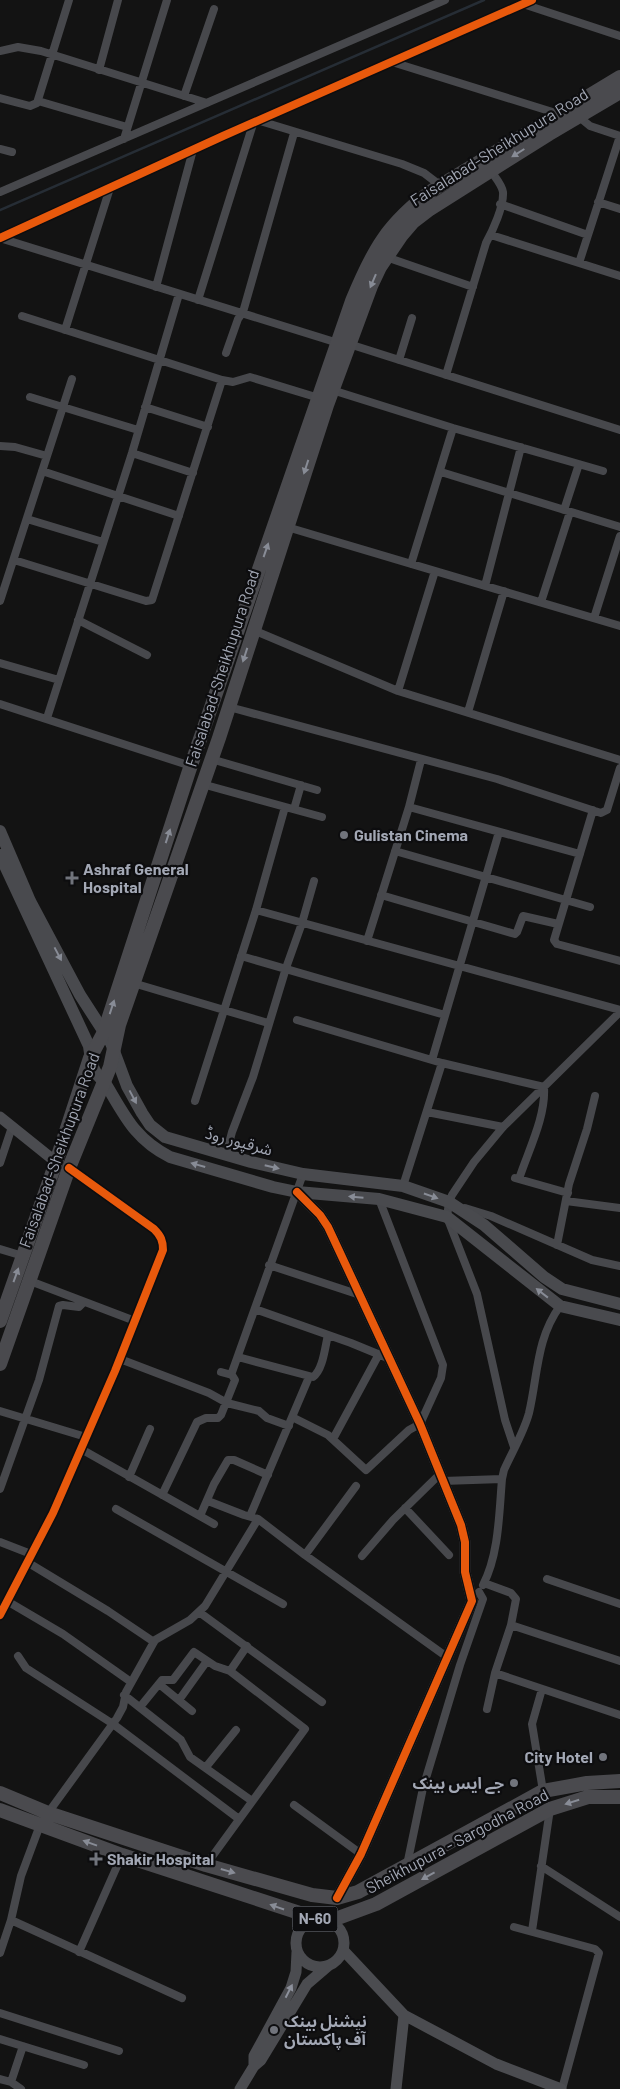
<svg xmlns="http://www.w3.org/2000/svg" width="620" height="2089" font-family="Barlow,'Noto Sans Arabic',sans-serif">
<rect width="100%" height="100%" fill="#131313"/>
<g fill="none" stroke-linecap="round" stroke-linejoin="round">
<path stroke="#262d35" stroke-width="2.5" d="M0 210 484 0"/>
<path stroke="#47484c" stroke-width="8" d="M523 4 620 36
M0 51 18 47 41 51 207 103
M392 62 559 114
M99 70 118 0
M184 96 214 9
M0 98 30 106 37 103 69 0
M38 101 127 127
M578 116 590 126 620 136
M260 121 402 164 424 173 441 186
M124 139 167 0
M0 149 12 152
M0 192 445 0
M598 202 620 209
M500 204 588 235
M491 235 620 276
M0 238 223 136 532 0
M0 238 338 343
M386 257 473 287
M579 263 620 136
M156 287 193 150
M198 300 253 124
M22 316 222 380 233 382 250 377 319 398
M65 330 110 188
M349 344 620 430
M226 353 238 319 243 312 294 133
M399 360 412 318
M446 375 486 243C493 230 504 206 503 192 502 185 495 177 491 171
M332 390 453 428 603 471
M30 397 138 430
M145 407 208 427
M0 446 15 447 47 456
M132 453 193 473
M42 471 179 516
M441 472 620 527
M564 510 579 464
M27 519 103 542
M287 527 620 626
M14 560 146 601 152 600 222 380
M411 564 453 428
M485 586 521 447
M0 601 72 379
M541 602 570 512
M594 618 620 536
M78 620 147 655
M253 630 398 691 620 760
M0 663 59 680
M398 691 435 571
M0 704 191 766
M229 707 497 779 601 813 607 810 620 768
M468 712 504 591
M47 718 132 453 179 294
M211 759 317 790
M202 784 322 817
M409 807 580 854
M294 809 301 785
M593 810 554 940 557 944 620 961
M395 851 590 907
M381 895 515 934 517 932 523 916 558 924
M256 910 620 1010
M367 941 409 807 421 760
M241 956 445 1015
M133 983 268 1023
M297 1020 442 1063 544 1087C546 1117 528 1151 519 1179
M432 1060 499 832
M195 1101 256 910 285 807
M427 1112 503 1127
M226 1155 232 1132 253 1077 286 968 302 923 314 881
M0 1163 12 1127
M515 1178 568 1193
M403 1186 442 1063
M566 1201 620 1208
M465 1208 491 1216 592 1260 620 1266
M557 1245 569 1184 587 1129 595 1096
M0 1249 23 1256
M269 1265 360 1295
M30 1281 135 1321
M255 1309 351 1343 390 1359
M238 1357 313 1377C323 1370 325 1347 328 1335
M120 1359 209 1393 227 1403 259 1411 267 1418 289 1426
M231 1375 303 1174
M0 1411 86 1437
M292 1417 328 1435 366 1470 409 1430 420 1424 441 1378 443 1365 379 1199
M333 1439 379 1354
M514 1447 505 1420 477 1294 447 1217 449 1202 452 1195 474 1162 503 1127 620 1012
M81 1449 214 1524
M129 1477 150 1429
M443 1481 502 1479 504 1470C512 1452 524 1432 529 1413 538 1375 536 1339 560 1306
M0 1489 39 1380 59 1306 63 1305 79 1307 84 1302
M162 1495 197 1422 206 1418H218L221 1415 235 1380 232 1375 221 1372
M208 1501 244 1515 258 1519 305 1555 447 1657
M405 1508 449 1555
M116 1509 283 1604
M200 1516 214 1484 228 1460H234L268 1475
M250 1516 309 1377
M0 1542 31 1554
M305 1555 356 1486
M362 1556 393 1520 440 1474
M27 1562 108 1611 154 1642
M547 1579 620 1604
M484 1583 511 1593 516 1599 511 1625 495 1673 487 1709
M483 1585C499 1554 499 1514 502 1479
M7 1601 63 1634 131 1682
M199 1612 322 1702
M0 1615 53 1513 115 1371 163 1250C163 1241 161 1236 154 1229L69 1168
M511 1625 620 1661
M18 1656 26 1668 113 1724 239 1819
M230 1671 247 1646
M495 1673 620 1715
M159 1684 192 1711
M542 1689 532 1724 543 1791
M124 1695 181 1740 190 1757 252 1801
M179 1700 207 1661
M140 1707 162 1680H173L194 1652 215 1666 230 1671 305 1729 206 1865
M206 1767 236 1730
M294 1805 361 1854
M48 1813 117 1718 123 1707 126 1692 155 1640 190 1620 205 1606 258 1519
M407 1865 423 1788 460 1665 483 1599 479 1592
M541 1866 620 1917
M11 1920 182 1998
M514 1927 595 1949 599 1953 562 2089
M532 1931 550 1809
M79 1952 122 1855
M0 1953 11 1920 21 1876 40 1825
M0 2013 119 2051
M0 2039 84 2065
M0 2079 11 2082 21 2089
M11 2082 23 2046"/>
<path stroke="#4b4c50" stroke-width="11" d="M0 1117 56 1162
M297 1192 320 1215 328 1227 420 1424 461 1525 465 1542V1572L472 1601 361 1854 337 1898
M296 1943a24 24 0 1 1 48 0a24 24 0 1 1-48 0Z
M343 1950 404 2015 496 2064 561 2089
M254 2066V2056L291 1988 296 1972 297 1952
M240 2089 254 2066 261 2060 307 1984 328 1966
M396 2089 404 2015"/>
<path stroke="#494a4e" stroke-width="12" d="M0 831 30 901 80 995 111 1043 127 1086 142 1113 150 1125 165 1137 251 1162 303 1174 403 1186 449 1202 484 1225 544 1277 562 1289 620 1304
M0 855 89 1046C91 1060 92 1073 104 1081 124 1114 134 1139 170 1157L273 1187 297 1192 379 1199 447 1217 560 1306 620 1320"/>
<path stroke="#4a4a4e" stroke-width="14" d="M0 1321 56 1162 90 1058 104 1032 189 771 352 301C373 250 387 224 433 190L620 77
M0 1364 69 1168 110 1067 119 1025 219 738 327 405 371 286 380 267 401 236 413 222 430 209 549 134 620 92
M0 1793 48 1813 206 1865 312 1895 337 1898 358 1892 543 1791 587 1783 620 1781
M0 1810 122 1855 318 1919 338 1918 376 1904 550 1809 588 1797H620"/>
<defs>
<path id="cycleway" d="M0 238 223 136 532 0
M297 1192 320 1215 328 1227 420 1424 461 1525 465 1542V1572L472 1601 361 1854 337 1898
M0 1615 53 1513 115 1371 163 1250C163 1241 161 1236 154 1229L69 1168"/>
</defs>
<use href="#cycleway" stroke="#0d0d0f" stroke-width="11"/>
<use href="#cycleway" stroke="#e8590c" stroke-width="8"/>
</g>
<defs><path id="oneway-solid" d="M-6-.8H1V-3.2L6.5 0L1 3.2V.8H-6Z" transform="scale(1.25)"/></defs>
<g fill="#888c96">
<use href="#oneway-solid" transform="translate(518 153) rotate(148)"/>
<use href="#oneway-solid" transform="translate(373 281) rotate(113)"/>
<use href="#oneway-solid" transform="translate(306 467) rotate(108)"/>
<use href="#oneway-solid" transform="translate(266 550) rotate(-71)"/>
<use href="#oneway-solid" transform="translate(245 655) rotate(108)"/>
<use href="#oneway-solid" transform="translate(168 836) rotate(-72)"/>
<use href="#oneway-solid" transform="translate(58 954) rotate(62)"/>
<use href="#oneway-solid" transform="translate(112 1007) rotate(-72)"/>
<use href="#oneway-solid" transform="translate(133 1097) rotate(62)"/>
<use href="#oneway-solid" transform="translate(198 1165) rotate(-164)"/>
<use href="#oneway-solid" transform="translate(272 1167) rotate(13)"/>
<use href="#oneway-solid" transform="translate(431 1196) rotate(19)"/>
<use href="#oneway-solid" transform="translate(356 1197) rotate(-175)"/>
<use href="#oneway-solid" transform="translate(16 1275) rotate(-70)"/>
<use href="#oneway-solid" transform="translate(542 1293) rotate(-142)"/>
<use href="#oneway-solid" transform="translate(572 1802) rotate(163)"/>
<use href="#oneway-solid" transform="translate(90 1843) rotate(-160)"/>
<use href="#oneway-solid" transform="translate(228 1871) rotate(16)"/>
<use href="#oneway-solid" transform="translate(428 1876) rotate(151)"/>
<use href="#oneway-solid" transform="translate(277 1907) rotate(-161)"/>
</g>
<use fill="#8d919c" href="#oneway-solid" transform="translate(289 1991) rotate(-63)"/>
<g fill="#71747c" stroke="#0d0d0f" stroke-width="2">
<circle cx="344" cy="835" r="5"/>
<path d="M69.5 870.5h5v5h5v5h-5v5h-5v-5h-5v-5h5z"/>
<circle cx="603" cy="1757" r="5"/>
<circle cx="514" cy="1783" r="5"/>
<path d="M93.5 1851.5h5v5h5v5h-5v5h-5v-5h-5v-5h5z"/>
<circle cx="274" cy="2030" r="5"/>
</g>
<g text-anchor="middle" stroke-width="4.5" stroke-linejoin="round" paint-order="stroke">
<rect fill="#0d0d0f" stroke="#767a83" stroke-width="1" x="292.5" y="1906.5" width="45" height="25" rx="4"/>
<g font-size="15" font-weight="bold" fill="#a3a8b5">
<text x="315" y="1924">N-60</text>
</g>
<g font-size="16" fill="#a3a8b5" stroke="#0d0d0f">
<text transform="translate(499 147) rotate(-32)" y="6">Faisalabad-Sheikhupura Road</text>
<text transform="translate(222 668) rotate(-72)" y="6">Faisalabad-Sheikhupura Road</text>
<text transform="translate(239 1141) rotate(15)" y="6">شرقپور روڈ</text>
<text transform="translate(59 1150) rotate(-70)" y="6">Faisalabad-Sheikhupura Road</text>
<text transform="translate(457 1841) rotate(-28)" y="6">Sheikhupura - Sargodha Road</text>
</g>
<g font-size="16" font-weight="bold" fill="#a3a8b5" stroke="#0d0d0f" text-anchor="start">
<text x="354" y="841">Gulistan Cinema</text>
<text x="83" y="875">Ashraf General<tspan x="83" dy="18">Hospital</tspan></text>
<text x="593" y="1763" text-anchor="end">City Hotel</text>
<text x="504" y="1789" text-anchor="end">جے ایس بینک</text>
<text x="107" y="1865">Shakir Hospital</text>
<text x="284" y="2027">نیشنل بینک<tspan x="284" dy="18">آف پاکستان</tspan></text>
</g>
</g>
</svg>
